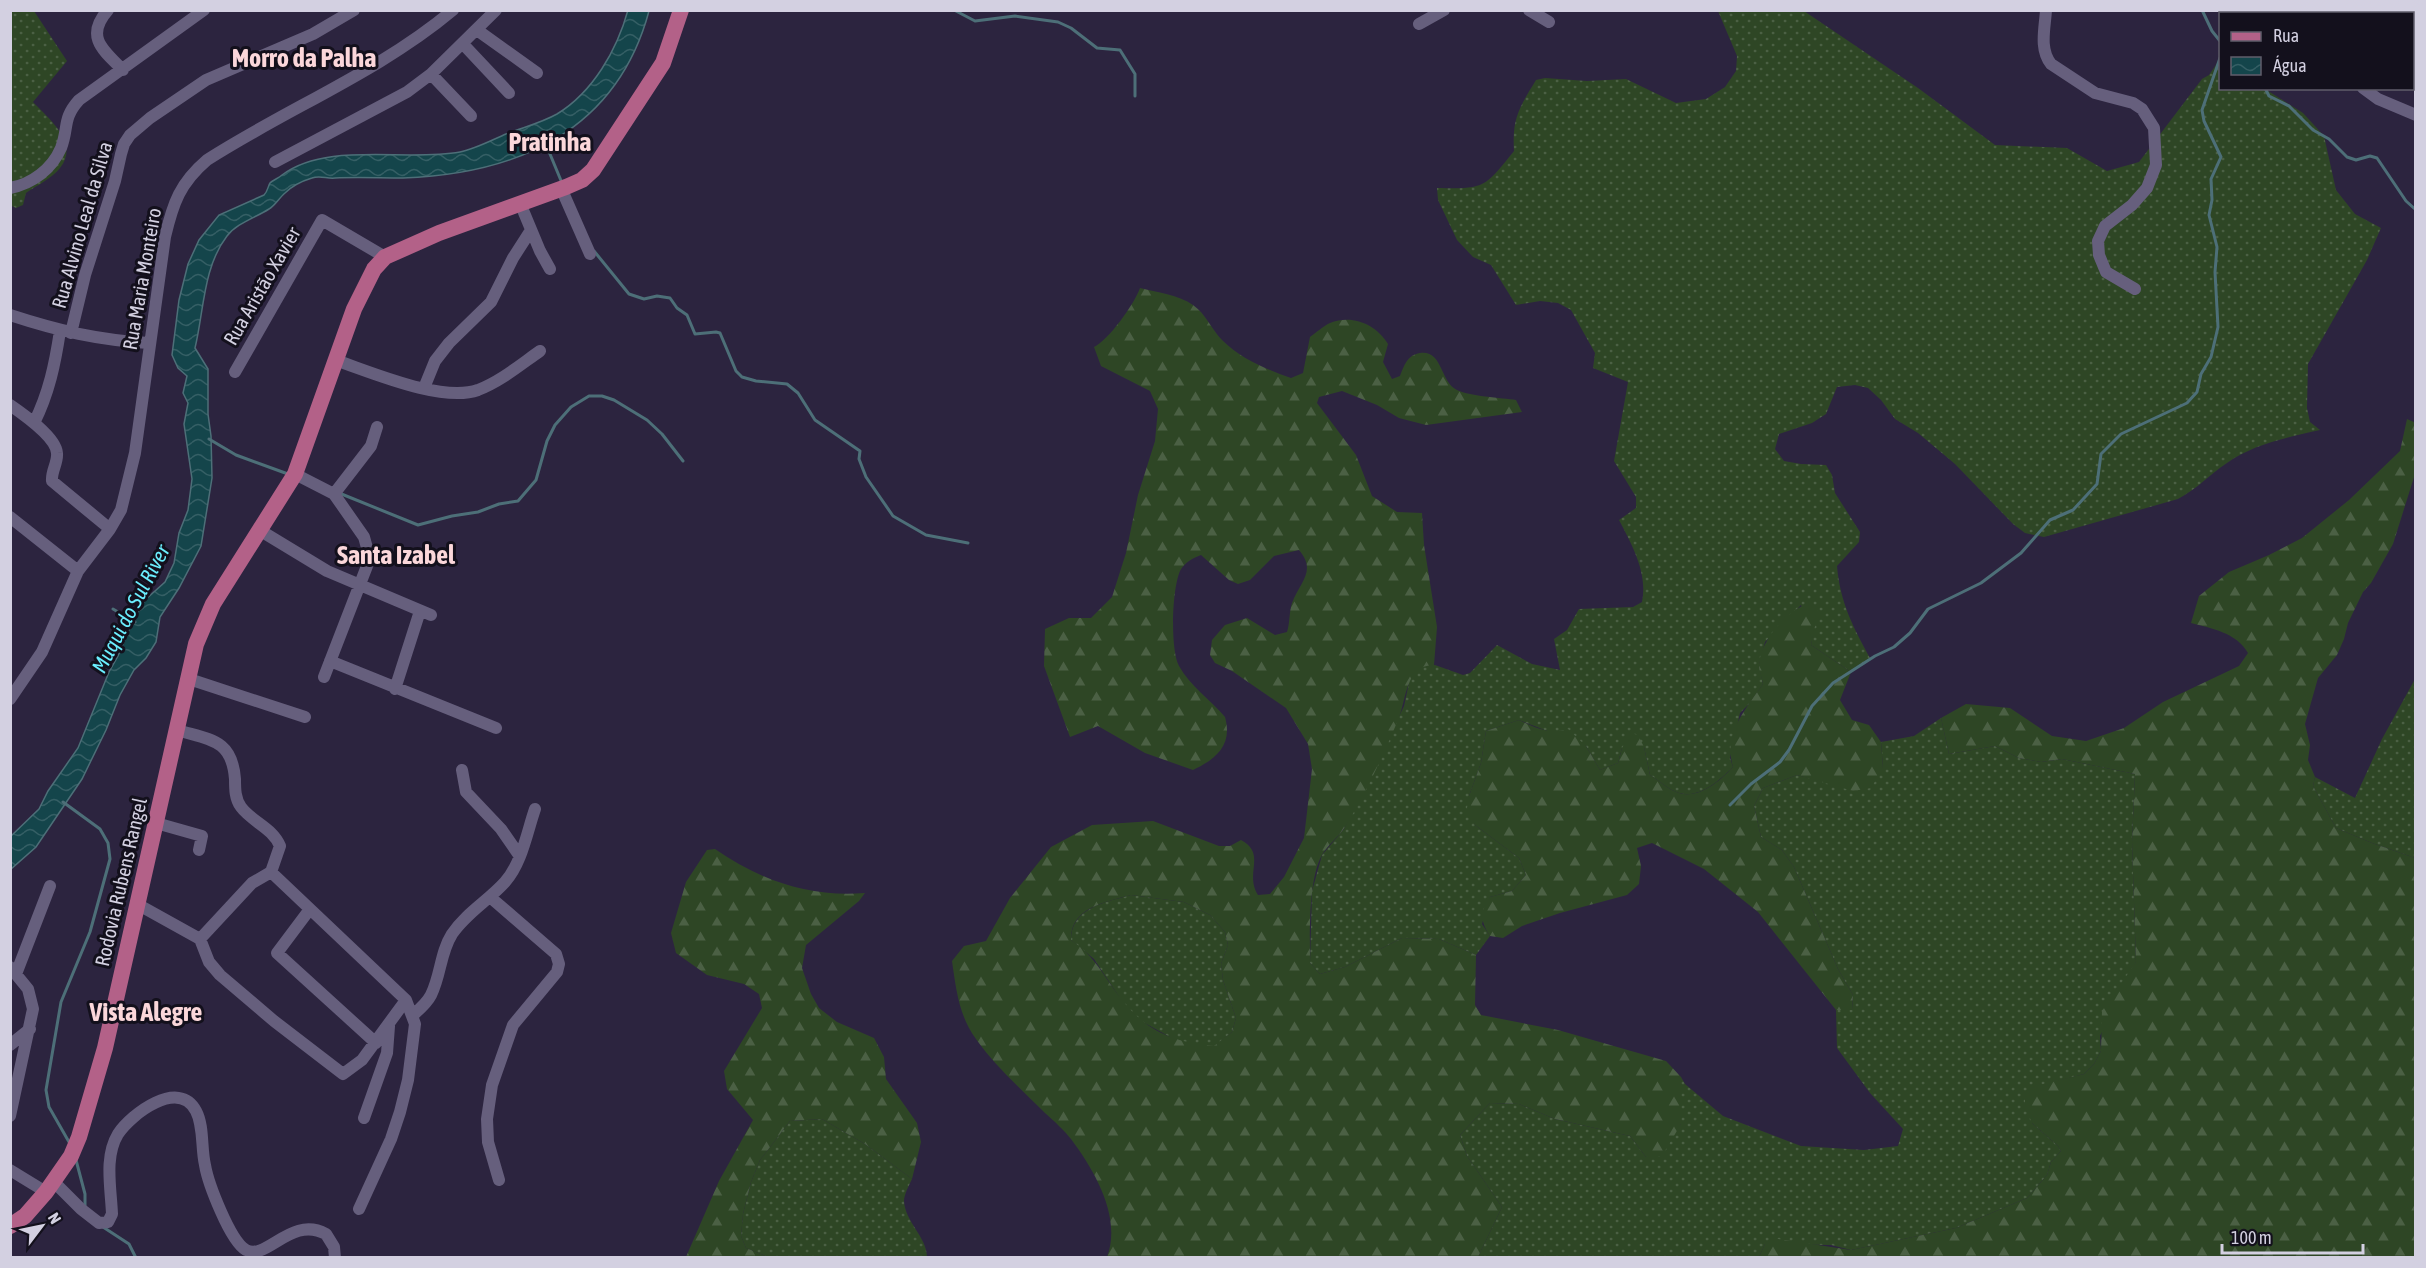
<svg xmlns="http://www.w3.org/2000/svg" width="2426" height="1268" font-family="'Asap Condensed',sans-serif">
<defs>
<pattern id="grass-dots" width="8" height="8" patternUnits="userSpaceOnUse" patternTransform="scale(1.5)"><rect width="8" height="8" fill="#2e4625"/><path d="M2 2h.1M6 6h.1" fill="none" stroke="#4b6044" stroke-width="1.8" stroke-linecap="round"/></pattern>
<pattern id="forest-firs" width="22" height="20" patternUnits="userSpaceOnUse" patternTransform="scale(1.5)"><rect width="22" height="20" fill="#2e4625"/><path d="M5 1l3.5 6h-7zM16 11l3.5 6h-7z" fill="#4b6044"/></pattern>
<pattern id="water-waves" width="16" height="10" patternUnits="userSpaceOnUse" patternTransform="scale(1.5)"><rect width="16" height="10" fill="#14454b"/><path d="M0 5q4-4 8 0t8 0" fill="none" stroke="#355f65"/></pattern>
</defs>
<rect width="100%" height="100%" fill="#2c243f"/>
<path fill="url(#grass-dots)" d="M10 11H34L67 61 33 102C49 119 80 143 60 168 52 178 36 186 26 193L23 205 16 208 10 205Z
M1718 11H1804L1918 88 1995 145 2067 148 2107 171 2139 162 2202 79 2209 75 2220 59V88L2265 89 2303 113 2324 136 2336 190 2355 214 2381 228 2367 260 2308 364 2307 408 2310 422 2320 430C2289 437 2253 444 2227 463 2209 475 2197 489 2178 499L2044 537 2025 533 2013 524 1955 464 1918 433 1895 419 1881 400 1868 388 1855 385 1837 387 1826 414 1812 423 1779 434 1775 449 1784 461 1801 464 1826 465 1832 475 1835 493 1860 532 1859 542 1837 566C1840 602 1853 627 1870 658L1851 672 1811 645 1813 632 1801 605 1765 642 1759 665 1763 684 1750 703 1740 713 1730 758 1733 767C1720 780 1700 799 1679 793 1669 790 1658 780 1650 775L1644 747 1622 748 1618 763 1600 770 1586 746 1519 720 1486 731 1481 763 1469 796 1475 825 1519 858 1526 875 1512 891 1490 897 1482 924 1490 936 1476 955 1439 939 1402 938 1345 967 1320 974 1310 963 1312 891 1322 855 1344 829 1404 706 1410 678 1416 669 1425 665H1435L1463 675 1470 673 1497 645 1532 664 1560 670 1554 639 1567 630 1579 609 1633 607 1642 602C1648 573 1632 545 1619 520L1636 508V497L1614 461 1628 382 1593 368 1595 353 1571 310 1558 303 1540 301 1516 305 1491 265 1473 257 1457 240 1438 200 1437 188C1486 189 1484 188 1514 151 1512 118 1519 108 1536 80L1545 78 1587 81 1626 79 1676 103 1706 99 1725 87 1736 71 1737 56Z
M2415 679V858L2372 843 2336 828 2313 786 2315 777 2355 798 2382 739Z
M1941 718 1949 754 1995 746 2019 758 2041 762 2062 759 2135 774 2132 842 2136 962 2100 1036 2101 1051 2094 1064 2084 1074 2054 1082 2032 1123 2058 1146 2061 1151 2051 1162 2047 1175 2027 1198 1956 1228 1851 1250 1831 1245 1765 1244 1759 1257H1478L1502 1207 1467 1156 1460 1135 1490 1103 1519 1104 1555 1119 1630 1136 1646 1157 1681 1124V1077L1685 1084 1723 1116 1801 1146 1864 1150 1898 1146 1903 1129 1870 1093 1837 1048 1836 1010H1852L1853 995 1838 969 1794 867 1782 850 1761 837 1754 806 1763 788 1797 775 1825 782 1883 768 1881 742 1914 736Z
M1131 895 1184 902 1210 915 1225 932 1228 945 1221 964 1223 980 1236 1018 1232 1032 1214 1047 1179 1042 1141 1021 1124 1004 1094 959 1071 940C1071 908 1105 902 1131 895Z
M822 1119 865 1144 912 1179C909 1185 904 1195 904 1201 905 1222 927 1237 927 1257H768L746 1248 741 1236 743 1214 751 1182 760 1160 790 1121Z"/>
<path fill="url(#forest-firs)" fill-rule="evenodd" d="M2314 11H2415V58L2413 59 2412 14H2319Z
M1140 288C1156 292 1179 295 1193 305 1206 314 1212 330 1222 340 1241 359 1266 369 1291 378L1303 373 1310 337C1316 333 1323 326 1330 323 1352 314 1376 324 1388 344L1383 362 1392 379 1400 376C1404 366 1407 355 1420 353 1443 350 1440 382 1457 390 1468 396 1502 398 1516 400L1522 412 1426 425 1399 418 1377 405 1342 391 1319 397 1317 403 1356 455 1372 496 1397 512 1422 513 1424 545 1437 627 1434 665C1405 665 1407 699 1398 720 1383 756 1366 793 1345 827 1339 837 1328 844 1322 855 1308 880 1310 934 1310 963L1320 974 1345 967 1402 938 1439 939 1476 955 1475 1005 1481 1015 1558 1030 1666 1061 1681 1077V1124L1662 1156 1646 1157 1630 1136 1555 1119 1519 1104 1490 1103 1460 1135 1467 1156 1502 1207 1478 1257H1107C1122 1218 1095 1171 1071 1139 1064 1130 1054 1121 1045 1113 1022 1090 995 1066 976 1039 959 1016 956 989 952 961L964 946 986 941 1010 898 1051 847 1092 825 1153 821 1219 846H1230L1241 840C1267 854 1244 873 1258 895L1270 894 1284 877 1304 838 1312 769 1308 744 1286 708 1232 671 1215 663 1210 655 1212 640 1225 625 1247 618 1275 635 1287 632C1290 623 1289 612 1292 603 1300 582 1317 571 1299 550L1274 556 1250 580 1238 584 1229 580 1201 555C1193 558 1185 562 1180 571 1172 589 1170 649 1179 666 1190 686 1211 700 1225 717 1233 745 1216 759 1193 770L1145 753 1098 726 1070 737 1044 666 1045 629 1069 618H1091L1112 597 1126 553 1138 495 1155 441 1158 409 1150 391 1101 366 1094 347C1108 341 1135 303 1140 288ZM1131 895 1184 902 1210 915 1225 932 1228 945 1221 964 1223 980 1236 1018 1232 1032 1214 1046C1164 1041 1140 1027 1111 985 1099 967 1089 952 1071 940 1070 908 1105 902 1131 895Z
M2407 419 2416 423 2415 474 2393 544 2371 583 2363 592 2348 623 2344 639 2337 655 2318 678 2305 724 2310 745 2308 760 2315 777 2313 786 2336 828 2372 843 2415 858V1257H1759L1765 1244 1771 1238 1851 1250 1956 1228 2027 1198 2047 1175 2051 1162 2061 1151 2058 1146 2032 1123 2025 1107V1098L2035 1086 2084 1074 2094 1064 2101 1051 2102 1011 2136 962 2132 842 2135 774 2062 759 2041 762 2019 758 1995 746 1949 754 1941 718 1966 704 2010 708 2052 736 2086 741 2124 728 2163 702 2239 666 2248 653C2237 633 2211 628 2191 623L2199 596 2229 572 2269 555 2302 538 2349 500 2400 451Z
M1812 602 1818 612 1811 645 1851 672 1840 700 1852 720 1869 725 1881 742 1883 768 1871 788 1853 791 1797 775 1763 788 1754 806 1761 837 1782 850 1794 867 1838 969 1853 995 1852 1010H1836L1758 912 1704 869 1652 843 1637 848 1641 866 1639 884 1627 895 1560 913 1522 926 1503 938 1490 936C1480 921 1480 912 1490 897L1512 891 1526 875 1519 858 1475 825 1467 808 1469 796 1481 763 1486 731 1519 720C1536 728 1549 735 1568 729L1586 746 1600 770 1618 763 1622 748 1631 733 1638 735 1644 747 1650 775C1658 780 1669 790 1679 793 1699 799 1720 781 1733 767 1723 734 1745 710 1763 684 1762 678 1759 671 1759 665 1760 640 1789 608 1812 602Z
M715 849C759 880 811 898 865 893L859 901 806 945 802 968 811 994 819 1008 837 1022 874 1038 884 1057 886 1079 917 1123 921 1142 912 1179 865 1144 822 1119 790 1121 760 1160 751 1182 743 1214 741 1236 746 1248 768 1257H686L719 1181 753 1120 727 1089 724 1071 762 1008 759 994 744 984 707 975 676 953 671 933 686 882 707 850Z"/>
<path fill="url(#water-waves)" stroke="#4d6f78" stroke-width="1.5" d="M628 10 649 11C617 130 519 174 403 178 380 178 357 177 335 178 327 179 320 175 312 178 302 181 292 186 285 193 279 198 275 206 269 209 255 218 237 223 227 236 203 267 204 311 195 348L208 369V414L211 436 212 478 201 546 179 588 160 617 156 642 146 658 134 670 120 695 106 730 82 779 36 847 11 869V836L39 809 48 791 78 748 109 672 118 656 133 620 145 600 165 582 174 563 179 533 188 510 192 479 184 424 188 403 183 393 187 376 178 368 172 355 179 300 188 264 199 240 219 215 264 195C268 191 268 186 270 183 273 180 279 178 282 175 327 141 404 162 460 152 475 149 492 140 506 134 524 127 541 123 557 114 593 92 617 50 628 10Z"/>
<g fill="none" stroke-linecap="round" stroke-linejoin="round">
<path stroke="#4d6f78" stroke-width="3" d="M954 10 975 21 1015 16 1058 22 1071 28 1097 48 1120 50 1135 74V96
M2202 10 2212 31 2220 41
M2265 88 2269 96 2289 106 2313 130 2329 139 2347 157 2356 160 2370 156 2377 158 2406 201 2416 210
M545 142 562 183
M594 251 629 294 644 299 657 296 670 298 677 308 687 315 695 334 716 332 720 333 736 371 742 377 756 381 787 384 798 393 815 420 860 451 859 459 866 477 893 516 926 535 968 543
M209 439 236 455 288 474
M339 493 418 525 452 516 478 512 499 504 518 501 536 480 547 441 555 425 571 407 589 396H602L614 400 647 420 662 434 683 461
M113 609 135 622
M63 802 100 829 108 843 110 859 90 932 61 1002 46 1090 49 1107 69 1142
M1730 805 1751 784 1780 762 1789 750 1812 706 1833 683 1875 656 1894 647 1910 633 1928 609 1981 583 2021 553 2050 520 2073 510 2097 484 2101 454 2121 434 2187 403 2197 392 2201 374 2211 357 2218 327 2215 272 2217 247 2209 215 2212 200 2211 179 2221 157 2204 121 2202 110 2220 58
M76 1160 85 1194V1206
M103 1227 129 1244 136 1258"/>
<path stroke="#665f7d" stroke-width="12" d="M108 10C84 37 104 51 123 70
M1529 10 1549 22
M2046 10C2045 28 2039 49 2051 64L2095 93 2133 103 2142 109 2154 128 2156 165 2147 188 2132 205 2105 226 2098 241 2099 255 2106 272 2135 289
M2255 10 2260 14
M1419 24 1444 10
M477 30 537 73
M463 44 509 93
M431 74 471 116
M2363 88 2378 99 2416 115
M275 162 407 92 431 74 496 10
M10 188C32 184 52 169 61 148 69 127 62 119 79 100L204 10
M561 188 590 254
M520 203 540 251 550 269
M10 315C59 331 98 340 149 343
M71 333 85 275 115 181 121 154 124 144 130 135 150 118 206 80 313 34 354 10
M335 360C371 372 442 403 478 390 501 381 520 365 540 351
M235 372 322 220 385 257
M424 388 435 361 449 343 491 302 513 258 531 230
M10 405C23 414 56 437 57 453 58 463 51 471 52 481L110 529
M34 423C49 393 55 364 60 331
M295 474 334 494 364 537 369 555 367 566 324 677
M334 494 371 446 377 427
M10 517 78 571
M261 531 327 571 431 615
M330 661 496 728
M189 679 305 717
M395 689 420 611
M10 699 42 652 78 571 110 529 121 510 135 453 165 237C173 203 180 183 207 160 288 108 379 72 453 10
M177 730C210 740 232 739 235 779 235 789 235 799 241 807 252 822 273 828 280 846L271 872
M462 770 466 792 501 829 519 855
M156 823 202 836 199 850
M490 897 556 954 559 964 557 972 513 1025 492 1085 487 1119 488 1142 499 1180
M137 904 200 939 209 962 220 975 274 1021 343 1074 362 1060 406 1000
M310 909 277 953 376 1043
M200 939 252 883 271 872 406 1000 415 1024 408 1080 400 1112 391 1139 359 1209
M10 967 28 989 33 1009 10 1116
M16 974 50 886
M413 1015C420 1009 427 1003 431 995 441 975 440 953 452 934 466 913 489 900 505 882 522 863 527 832 535 809
M10 1045 30 1029
M364 1118 387 1053 389 1026
M10 1170 46 1192
M53 1181 81 1209 99 1223 108 1222 112 1214C111 1188 104 1157 118 1134 131 1114 179 1078 196 1111 204 1126 201 1148 205 1165 208 1183 230 1241 246 1250 267 1261 291 1215 326 1234L334 1247 335 1258"/>
<path stroke="#b36188" stroke-width="16" d="M10 1226 25 1216 46 1192 71 1156 79 1137 105 1048 196 644 213 604 295 474 354 309 374 269 385 257 439 233 566 187 582 180 593 170 663 63 681 10"/>
</g>
<g text-anchor="middle" stroke-width="6" stroke-linejoin="round" paint-order="stroke">
<g font-size="20" fill="#d3d0e1" stroke="#13101c">
<text transform="translate(82 225) rotate(-74)" y="7">Rua Alvino Leal da Silva</text>
<text transform="translate(142 279) rotate(-80)" y="7">Rua Maria Monteiro</text>
<text transform="translate(262 286) rotate(-60)" y="7">Rua Aristão Xavier</text>
<text transform="translate(121 882) rotate(-77)" y="7">Rodovia Rubens Rangel</text>
</g>
<g font-size="21" font-style="italic" fill="#6beefe" stroke="#13101c">
<text transform="translate(131 609) rotate(-62)" y="7">Muqui do Sul River</text>
</g>
<g font-size="26" font-weight="bold" fill="#fbd7da" stroke="#13101c">
<text x="304" y="67">Morro da Palha</text>
<text x="550" y="151">Pratinha</text>
<text x="396" y="564">Santa Izabel</text>
<text x="146" y="1021">Vista Alegre</text>
</g>
</g>
<rect width="2426" height="1268" fill="none" stroke="#d3d0e1" stroke-width="24"/>
<rect x="2219" y="12" width="195" height="78" fill="#13101c" stroke="#605d6b" stroke-width="1.5"/>
<rect x="2231" y="32" width="30" height="9" fill="#b36188" stroke="#605d6b" stroke-width="1.5"/>
<text x="2273" y="42" font-size="18" fill="#d3d0e1">Rua</text>
<rect x="2231" y="57" width="30" height="18" fill="url(#water-waves)" stroke="#605d6b" stroke-width="1.5"/>
<text x="2273" y="72" font-size="18" fill="#d3d0e1">Água</text>
<g transform="translate(42 1226) rotate(58)" stroke="#13101c" stroke-width="4.5" paint-order="stroke">
<path d="M0-4.5L10 22L0 15L-10 22Z" fill="#d3d0e1"/>
<text y="-9" font-size="16" font-weight="bold" text-anchor="middle" fill="#d3d0e1">N</text>
</g>
<path d="M2222 1244v9h141v-9" fill="none" stroke="#d3d0e1" stroke-width="3"/>
<text x="2231" y="1244" font-size="18" fill="#d3d0e1" stroke="#13101c" stroke-width="4.5" paint-order="stroke">100 m</text>
</svg>
